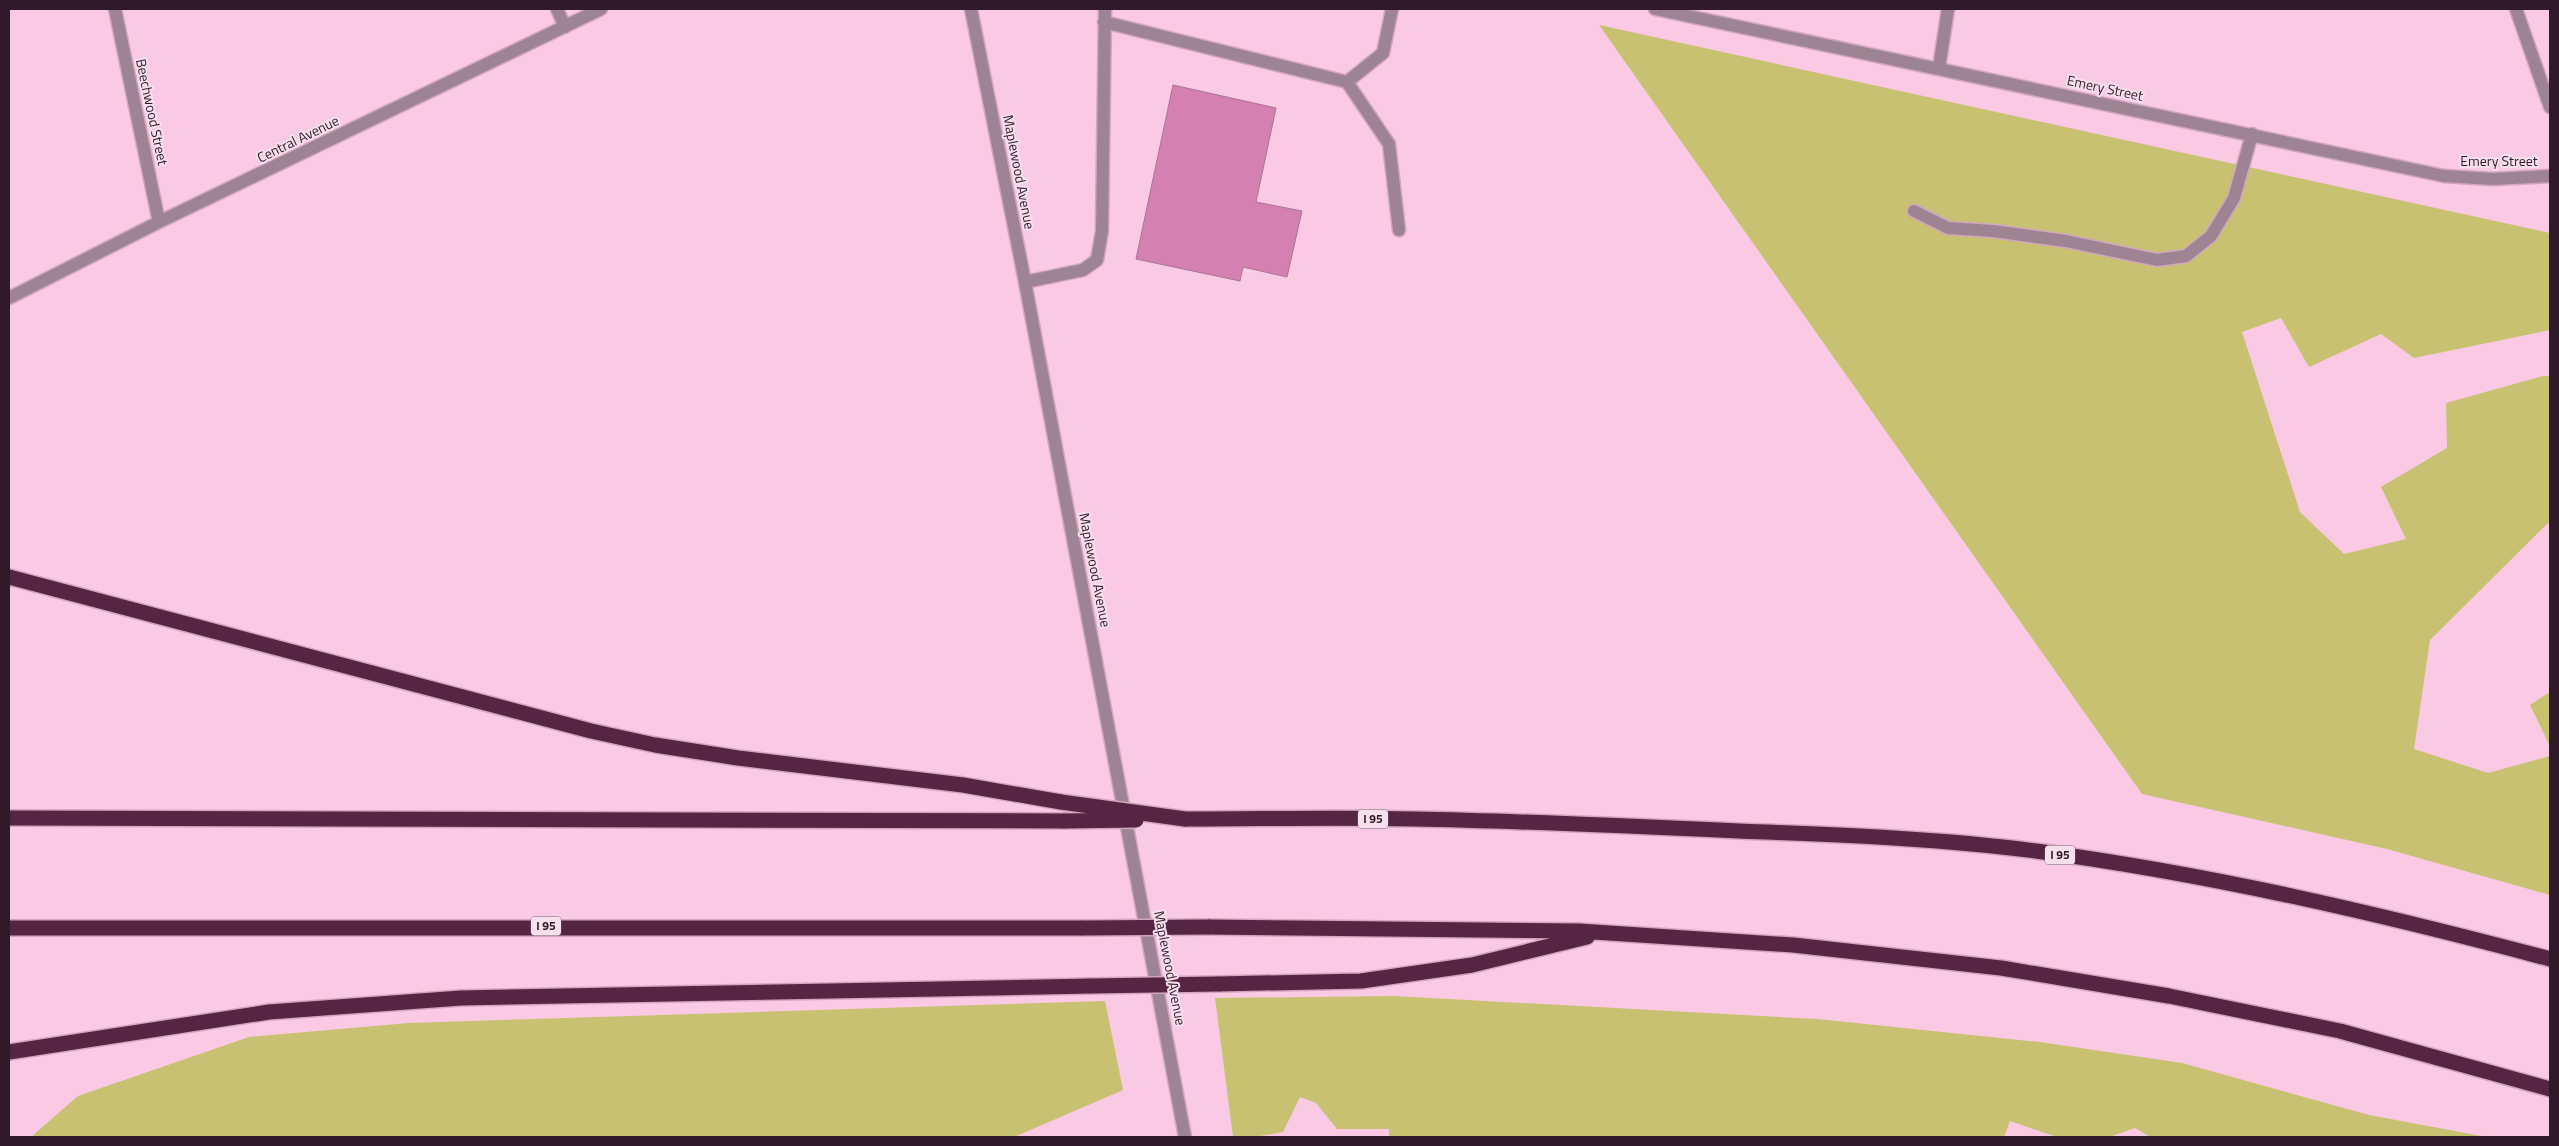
<svg xmlns="http://www.w3.org/2000/svg" width="2559" height="1146" font-family="'Titillium Web',sans-serif">
<rect width="100%" height="100%" fill="#fac9e4"/>
<path fill="#c8c171" d="M1599 25 2550 233V330L2414 358 2381 334 2309 367 2281 318 2242 332 2300 512 2344 554 2406 539 2381 487 2447 448 2446 403 2543 376H2550V521L2430 640 2414 749 2488 773 2550 756V895L2387 849 2142 794Z
M2550 692V746L2530 705Z
M1394 996 1817 1019 2040 1042 2182 1063 2369 1115 2487 1137H2150L2135 1128 2109 1137H2057L2010 1121 2004 1137H1389V1129H1337L1316 1103 1300 1097 1283 1132 1254 1137H1233L1215 998Z
M1105 1001 1123 1090 1014 1137H31L78 1096 249 1037 409 1023Z"/>
<path fill="#d481b2" stroke="#aa7393" d="M1173 85 1276 108 1256 202 1302 211 1287 277 1243 267 1240 281 1136 259Z"/>
<g fill="none" stroke-linecap="round" stroke-linejoin="round">
<defs>
<path id="minor" d="M115 9 159 222
M557 9 565 27
M971 9 1025 282 1185 1137
M1655 9 2444 176 2493 179 2550 176
M2516 9 2550 107
M1104 22 1347 82 1383 53 1392 9
M1939 68 1948 9
M1347 82 1389 144 1399 230
M1914 211 1948 228 1993 231 2066 241 2157 260 2186 256 2211 236 2234 198 2252 134
M1025 282 1083 270 1097 260 1102 231 1105 9
M9 298 159 222 601 9"/>
<path id="highway" d="M9 577 591 731 655 745 738 758 963 785 1061 802
M9 818 1065 821
M1185 819C1261 819 1338 817 1414 819 1522 821 1631 826 1739 831 1838 835 1937 838 2036 851 2210 874 2381 914 2550 959
M1208 927 1579 931 1793 945 2001 968 2169 996 2340 1031 2550 1089
M9 928H1083
M1218 984 1361 981 1472 965 1587 937
M9 1052 269 1012 461 998 1091 986"/>
</defs>
<use href="#minor" stroke="#d2a6be" stroke-width="15"/>
<use href="#highway" stroke="#d2a6be" stroke-width="18"/>
<use href="#minor" stroke="#9e8492" stroke-width="12"/>
<use href="#highway" stroke="#552543" stroke-width="15"/>
<defs>
<path id="highway-bridge" d="M1061 802 1185 819
M1065 821 1136 820
M1083 928 1208 927
M1091 986 1218 984"/>
</defs>
<use href="#highway-bridge" stroke="#d2a6be" stroke-width="18" stroke-linecap="butt"/>
<use href="#highway-bridge" stroke="#552543" stroke-width="15"/>
</g>
<g text-anchor="middle" stroke-width="4" stroke-linejoin="round" paint-order="stroke">
<g fill="#f8dfec" stroke="#6c5562" stroke-width="1">
<rect x="1358" y="809.5" width="30" height="19" rx="4"/>
<rect x="2045" y="845.5" width="30" height="19" rx="4"/>
<rect x="531" y="916.5" width="30" height="19" rx="4"/>
</g>
<g font-size="12" font-weight="bold" fill="#301a27">
<text x="1373" y="823">I 95</text>
<text x="2060" y="859">I 95</text>
<text x="546" y="930">I 95</text>
</g>
<g font-size="14" fill="#301a27" stroke="#f8dfec">
<text transform="translate(2105 88) rotate(12)" y="5">Emery Street</text>
<text transform="translate(152 112) rotate(78)" y="5">Beechwood Street</text>
<text transform="translate(298 139) rotate(-26)" y="5">Central Avenue</text>
<text x="2499" y="166">Emery Street</text>
<text transform="translate(1019 172) rotate(79)" y="5">Maplewood Avenue</text>
<text transform="translate(1095 570) rotate(79)" y="5">Maplewood Avenue</text>
<text transform="translate(1170 968) rotate(79)" y="5">Maplewood Avenue</text>
</g>
</g>
<rect width="2559" height="1146" fill="none" stroke="#301a27" stroke-width="20"/>
</svg>
